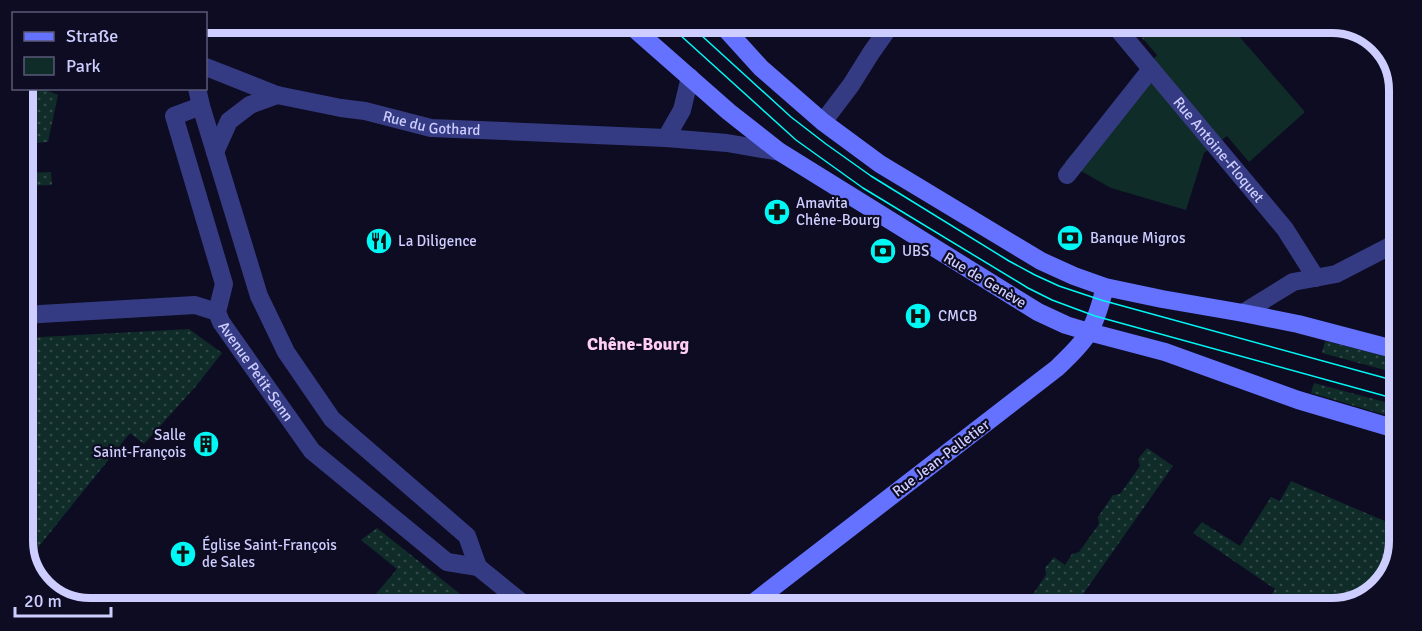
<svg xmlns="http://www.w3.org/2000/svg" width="1422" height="631" font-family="Signika,sans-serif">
<defs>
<pattern id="grass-dots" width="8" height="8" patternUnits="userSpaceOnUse" patternTransform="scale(1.5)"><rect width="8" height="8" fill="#0f2c28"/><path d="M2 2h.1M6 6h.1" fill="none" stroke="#314948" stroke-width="1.8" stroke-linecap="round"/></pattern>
</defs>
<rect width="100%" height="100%" fill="#0e0c22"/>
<path fill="url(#grass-dots)" d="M1132 27H1159L1144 40Z
M23 89H44L58 95 48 142 23 144Z
M51 172 52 185 23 186V173Z
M189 329 222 353 196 386 144 444 130 433 28 560 23 546V338Z
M1325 341 1396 359V373L1322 353Z
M1314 383 1396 405V418L1311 393Z
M1147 448 1173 466 1074 607H1028L1027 603 1046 575 1045 568 1054 557 1065 565 1072 554 1079 552 1099 524 1098 517 1113 495 1120 494 1140 466 1138 459Z
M1291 481 1387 522 1391 515 1395 516V543L1362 599 1333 608H1264L1275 589 1193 533 1202 522 1240 546 1271 497 1280 501Z
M377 528 474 605H387L375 595 397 569 361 540Z"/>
<path fill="#0f2c28" d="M1159 27H1231L1305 112 1249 162 1227 136 1204 153 1186 210 1111 188 1065 162 1157 55 1144 40Z"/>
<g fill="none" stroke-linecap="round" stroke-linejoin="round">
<g stroke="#353b83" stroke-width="18">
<path id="s1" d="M1116 27 1285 229 1316 278"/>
<path id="s2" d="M206 67 277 95 341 108 365 111 431 128 666 138 727 143 780 152"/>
<path d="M197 88 201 106 259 296 286 352 332 419 467 536 478 567"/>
<path id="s3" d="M201 106 174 116 224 284 217 312 221 322 312 451 447 562 478 567 525 605"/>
<path d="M823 122 851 85 871 53 890 26"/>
<path d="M666 138 682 110 690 77"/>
<path d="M215 152 229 121 250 105 277 95"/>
<path d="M1067 175 1151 69"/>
<path d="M1243 313 1293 282 1336 274 1398 242"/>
<path d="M23 315 195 305 217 312"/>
</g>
<path stroke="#6472ff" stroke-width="18" d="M630 25 729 112 780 152 1038 312 1066 325 1089 332 1165 352 1298 400 1396 429
M722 25 761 68 823 122 880 164 1041 261 1074 276 1105 287 1162 299 1243 313 1298 324 1397 350
M749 606 1057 368C1068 357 1081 346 1089 332 1097 319 1101 302 1105 287"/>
<path stroke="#00f8f5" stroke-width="1.5" d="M669 25 796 140 863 188 1028 288 1052 300 1095 316 1396 399
M690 25 791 117 826 144 871 176 1009 261 1035 275 1059 286 1101 300 1396 381"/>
</g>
<defs>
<symbol id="pharmacy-disc" viewBox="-11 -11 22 22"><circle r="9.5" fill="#00f8f5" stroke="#0e0c22"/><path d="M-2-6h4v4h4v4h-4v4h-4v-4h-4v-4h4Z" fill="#111"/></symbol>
<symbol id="bank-disc" viewBox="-11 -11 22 22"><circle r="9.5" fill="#00f8f5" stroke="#0e0c22"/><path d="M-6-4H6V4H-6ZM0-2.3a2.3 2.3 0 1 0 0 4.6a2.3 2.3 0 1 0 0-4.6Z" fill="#111"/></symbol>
<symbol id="restaurant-disc" viewBox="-11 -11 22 22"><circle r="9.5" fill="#00f8f5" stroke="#0e0c22"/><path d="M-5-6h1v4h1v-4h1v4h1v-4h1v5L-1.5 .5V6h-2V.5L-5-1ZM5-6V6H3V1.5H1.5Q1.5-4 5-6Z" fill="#111"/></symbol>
<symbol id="hospital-disc" viewBox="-11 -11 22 22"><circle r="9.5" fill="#00f8f5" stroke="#0e0c22"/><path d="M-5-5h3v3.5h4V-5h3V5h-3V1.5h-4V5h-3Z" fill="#111"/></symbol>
<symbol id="building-disc" viewBox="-11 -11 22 22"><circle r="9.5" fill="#00f8f5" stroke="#0e0c22"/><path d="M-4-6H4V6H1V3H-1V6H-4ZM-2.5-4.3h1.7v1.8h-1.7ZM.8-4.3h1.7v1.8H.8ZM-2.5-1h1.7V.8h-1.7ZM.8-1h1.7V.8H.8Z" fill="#111"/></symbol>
<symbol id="church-disc" viewBox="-11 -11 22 22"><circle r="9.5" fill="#00f8f5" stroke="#0e0c22"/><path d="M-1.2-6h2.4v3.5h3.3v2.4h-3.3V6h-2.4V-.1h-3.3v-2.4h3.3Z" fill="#111"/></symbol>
</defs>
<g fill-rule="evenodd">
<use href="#pharmacy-disc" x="762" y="197" width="30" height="30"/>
<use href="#bank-disc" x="1055" y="223" width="30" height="30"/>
<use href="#restaurant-disc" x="364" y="226" width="30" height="30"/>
<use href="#bank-disc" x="868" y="236" width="30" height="30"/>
<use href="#hospital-disc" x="903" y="301" width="30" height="30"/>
<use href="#building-disc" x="191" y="429" width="30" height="30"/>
<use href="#church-disc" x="168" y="539" width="30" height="30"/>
</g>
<g text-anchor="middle" stroke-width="4.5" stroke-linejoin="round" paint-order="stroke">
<g font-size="15" fill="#cdcdff" stroke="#0e0c22">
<text dy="5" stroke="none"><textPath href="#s2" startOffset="234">Rue du Gothard</textPath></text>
<text dy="5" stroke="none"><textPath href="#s1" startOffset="160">Rue Antoine-Floquet</textPath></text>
<text transform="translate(985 280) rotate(31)" y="5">Rue de Genève</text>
<text dy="5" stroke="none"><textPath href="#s3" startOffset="304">Avenue Petit-Senn</textPath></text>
<text transform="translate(941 458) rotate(-37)" y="5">Rue Jean-Pelletier</text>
</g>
<g font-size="15" fill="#cdcdff" stroke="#0e0c22" text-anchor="start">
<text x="796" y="208">Amavita<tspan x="796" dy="17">Chêne-Bourg</tspan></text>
<text x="1090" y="243">Banque Migros</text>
<text x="398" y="246">La Diligence</text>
<text x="902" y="256">UBS</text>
<text x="938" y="321">CMCB</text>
<text x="186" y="440" text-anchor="end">Salle<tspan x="186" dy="17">Saint-François</tspan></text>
<text x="202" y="550">Église Saint-François<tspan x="202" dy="17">de Sales</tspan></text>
</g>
<g font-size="18" font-weight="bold" fill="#ffcff3" stroke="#0e0c22">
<text x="638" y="350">Chêne-Bourg</text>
</g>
</g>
<path d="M0 0H1422V631H0ZM90 33H1332A57 57 0 0 1 1389 90V541A57 57 0 0 1 1332 598H90A57 57 0 0 1 33 541V90A57 57 0 0 1 90 33Z" fill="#0e0c22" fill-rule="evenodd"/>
<path fill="none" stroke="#cdcdff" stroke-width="8" d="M90 33H1332A57 57 0 0 1 1389 90V541A57 57 0 0 1 1332 598H90A57 57 0 0 1 33 541V90A57 57 0 0 1 90 33Z"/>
<rect x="12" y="12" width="195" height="78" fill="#0e0c22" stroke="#5a597a" stroke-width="1.5"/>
<rect x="24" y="32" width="30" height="9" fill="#6472ff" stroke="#5a597a" stroke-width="1.5"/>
<text x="66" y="42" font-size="18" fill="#cdcdff">Straße</text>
<rect x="24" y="57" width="30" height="18" fill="#0f2c28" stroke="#5a597a" stroke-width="1.5"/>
<text x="66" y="72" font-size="18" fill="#cdcdff">Park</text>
<path d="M15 607v9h96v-9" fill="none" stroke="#cdcdff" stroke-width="3"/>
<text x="24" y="607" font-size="18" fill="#cdcdff" stroke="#0e0c22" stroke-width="4.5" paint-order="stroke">20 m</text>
</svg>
